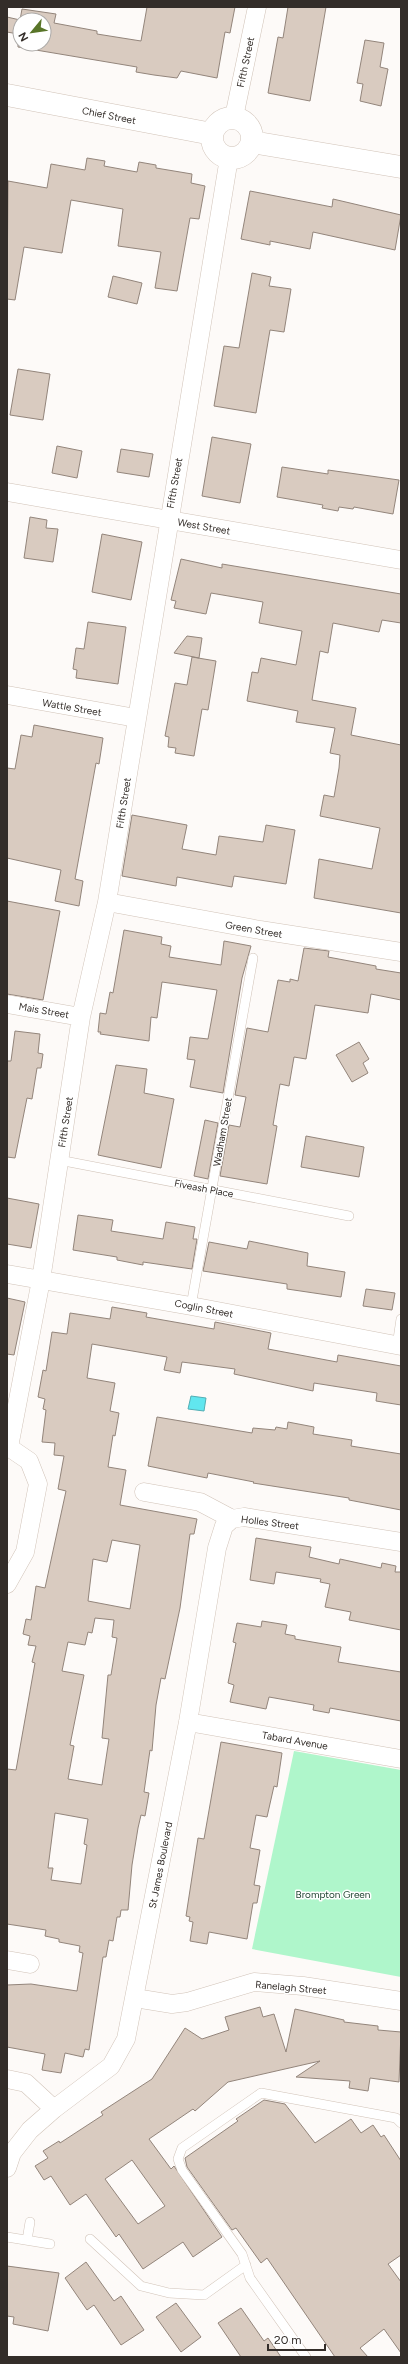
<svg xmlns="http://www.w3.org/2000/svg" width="408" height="2364" font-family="Figtree,sans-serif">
<rect width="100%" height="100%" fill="#fdfaf8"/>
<path fill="#aff6cb" d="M294 1751 401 1770V1977L252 1949Z"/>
<path fill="#61e6ef" stroke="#53aeb4" d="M191 1396 206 1398 204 1411 188 1409Z"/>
<path fill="#d9cbc0" stroke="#93857b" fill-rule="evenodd" d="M147 7H235L230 33 225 32 217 78 181 71 177 78 154 75 136 72 137 67 18 47V34L7 32V17L20 20 22 9 56 14 54 23 97 31V34L141 41ZM20 20H44V44H20Z
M288 7H326L310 101 268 93 278 37 283 38Z
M365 40 384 43 380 67 388 69 381 106 360 101 363 84 357 83Z
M87 158 105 161 104 166 137 172 139 162 156 165V168L192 174 191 183 205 186 199 219 190 218 177 291 155 288 161 252 118 246 123 209 71 200 62 253 24 247 15 300 7 299 8 181 47 188 51 164 85 170Z
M250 191 332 207 333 199 401 215 395 250 313 232 310 249 270 241V245L241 239Z
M252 273 271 277 269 286 291 289 284 332 270 330 256 413 214 406 224 346 239 348Z
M113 276 142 283 137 304 108 297Z
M18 369 50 374 43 420 10 415Z
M212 437 251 444 240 503 202 496Z
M57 446 82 451 77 478 52 473Z
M121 449 153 454 149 477 117 472Z
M282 467 328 474V470L399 480 393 514 354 507 353 509 339 507 338 511 322 508 323 505 277 497Z
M30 517 47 520 46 528 58 529 53 562 24 558Z
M102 534 142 542 131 600 92 592Z
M181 559 222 568V564L401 594V623L382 620 379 632 333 623 328 653 320 651 312 700 356 708 351 735 401 745V913L314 898 319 859 372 869 380 828 320 816 324 795 334 797 339 768 340 755 330 753 335 728 296 722 298 711 247 701 252 672 258 673 261 658 296 665 302 631 259 623 263 602 211 593 206 614 174 608 176 601 171 600Z
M88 622 126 627 118 684 76 678 77 670 73 669 76 648 84 649Z
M187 636 202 638 199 658 174 653Z
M192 657 216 661 208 710 202 709 194 756 175 753 176 748 168 747 169 737 165 736 175 683 187 685Z
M34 725 103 738 99 764 96 763 75 879 83 881 79 906 55 901 61 870 7 858V768L15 769 21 735 32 737Z
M132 815 187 825 182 849 216 855 219 836 263 842 266 825 295 830 286 884 234 876 232 887 177 877 176 886 122 876Z
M7 901 60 911 43 1000 7 994Z
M124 930 162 937 161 944 171 946 169 957 221 965 224 941 251 946 242 978 223 1093 190 1087 195 1060 187 1059 190 1037 208 1039 217 990 162 982 157 1018 151 1017 149 1041 100 1034 101 1032H98L100 1013 106 1014 110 992 113 993Z
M304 948 329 951 328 957 376 966V969L401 973V1000L371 994 368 1013 315 1005 306 1059 294 1057 289 1086 280 1084 273 1125 277 1126 267 1184 220 1176 229 1125 240 1127 246 1097 235 1095 247 1028 268 1032 278 980 290 982V979L298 981Z
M15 1031 40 1034 38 1053 43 1054 41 1068H37L32 1099 27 1098 15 1158 7 1157V1061H11Z
M359 1042 369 1059 363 1063 368 1073 352 1082 336 1055Z
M116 1065 147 1069 144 1093 174 1099 161 1168 98 1155Z
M205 1120 218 1123 208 1179 194 1176Z
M306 1136 364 1147 359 1177 301 1167Z
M7 1198 39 1204 31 1248 7 1244Z
M78 1215 113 1220 111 1231 163 1239 166 1222 195 1227 193 1239H197L192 1269 143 1262V1265L117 1260V1257L73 1250Z
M249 1241 308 1253 307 1266 345 1272 341 1297 287 1289V1284L203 1271 209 1242 247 1249Z
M366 1289 395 1293 392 1310 363 1306Z
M7 1298 25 1302 14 1355 7 1354Z
M112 1307 147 1313 146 1317 214 1329 215 1322 271 1333 268 1349 337 1362 338 1355 401 1366V1405L376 1401 377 1393 314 1383 313 1391 234 1374 235 1369 182 1362 180 1373 164 1370 167 1357 92 1344 87 1378 115 1383 110 1411 119 1413 115 1436 113 1435 108 1467 126 1470 120 1505 197 1519 194 1534H190L180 1608 165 1679 161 1678 156 1705 152 1751 150 1750 144 1792 149 1793 145 1816 141 1815 138 1828 132 1865 128 1910H121L120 1917H117L113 1941 109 1940 106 1957H103L89 2050 85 2049 83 2057 65 2053 61 2073 42 2070 45 2054 7 2047V1985L31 1984 77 1991 83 1953 79 1952 80 1946 59 1942V1939L45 1936 46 1930 7 1924V1769L16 1770 35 1663 32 1662 36 1646 28 1645 30 1636 23 1634 26 1619 31 1620 36 1586 45 1588 66 1491 58 1489 64 1456 54 1455 55 1443 42 1442 46 1410 43 1409 45 1399 38 1397 43 1370 46 1371 52 1332 67 1334 70 1313 110 1319ZM112 1540 140 1545 130 1609 88 1601 93 1559 107 1562ZM95 1618 114 1620 112 1637 117 1638 111 1675H108L102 1738 109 1739 102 1785 68 1779 74 1746 70 1745 84 1675 62 1671 68 1642 85 1645 88 1632 92 1633ZM55 1813 88 1819 84 1844 87 1845 81 1884 51 1880 53 1868H48Z
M157 1417 252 1433 253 1428 275 1430 276 1427 287 1429 288 1422 314 1427 313 1434 352 1440 351 1446 401 1454V1510L349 1500V1498L253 1483 254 1482 208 1473 207 1478 148 1466Z
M256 1538 311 1547 309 1557 339 1564 340 1559 381 1568 382 1563 396 1566 395 1572H401V1630L349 1620 351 1612 325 1607 330 1584 320 1582 321 1579 276 1572 274 1584 250 1580Z
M262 1621 287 1625 285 1634 295 1636V1639L341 1647 338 1662 401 1672V1721L330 1708 329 1713 313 1710 314 1705 269 1697 266 1709 230 1702 234 1685 228 1683 236 1643 233 1642 237 1623 261 1627Z
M221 1742 282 1753 277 1787 274 1786 267 1817 256 1815 250 1848 260 1850 254 1885 260 1886 257 1903H253L247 1939 209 1932 207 1944 190 1941 193 1922 189 1921 190 1917 186 1916 198 1838 204 1839Z
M260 2007 263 2017 274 2014 286 2052 295 2009 344 2020V2022L378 2026V2030L401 2032 399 2082 370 2078 368 2091 349 2088 350 2081 296 2077 320 2061 228 2082 195 2111 193 2109 149 2139 171 2169 174 2166 222 2237 193 2257 183 2242 143 2269 119 2234 116 2237 86 2194 70 2205 51 2176 44 2180 35 2166 48 2158 43 2151 59 2141 60 2143 103 2115 101 2112 152 2079 185 2028 202 2039 229 2030 225 2017ZM132 2160 165 2206 138 2224 105 2179Z
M264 2100 285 2104 315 2143 351 2119 361 2133 373 2125 381 2137 384 2135 401 2161V2255L388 2264 401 2282V2353L384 2329 360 2348 368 2357H335L267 2258 261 2263 236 2228 232 2230 187 2167 185 2158 238 2121 236 2119Z
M86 2262 114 2301 121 2296 144 2330 121 2345 94 2305 87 2310 65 2278Z
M7 2266 59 2273 48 2331 13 2324 14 2317 7 2316Z
M176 2303 201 2337 181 2352 156 2317Z
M241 2308 264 2341 268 2338 281 2357H241L218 2323Z"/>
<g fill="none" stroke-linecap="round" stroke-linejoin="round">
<defs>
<path id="lane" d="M59 1160 349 1216
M191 1306 253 958
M397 1346 401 1319
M7 2237 50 2244
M90 2239 141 2286 169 2293 204 2295 246 2265
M27 2240 30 2222
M306 2357 250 2278 242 2254 182 2170 178 2159 182 2148 261 2093 396 2118 401 2123"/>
<path id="street" d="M234 117 257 7
M7 492 401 560
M7 695 136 718
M107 902 260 930 401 952
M7 1004 81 1017
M7 1274 191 1306 401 1346
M7 1446 29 1461 38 1484 25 1552 7 1584
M9 1447 41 1280 81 1017 107 902 229 158
M144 1492 200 1502 232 1519 244 1517 401 1542
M188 1722 401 1759
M7 1960 30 1964
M135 1998 172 2004 187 2002 254 1982 303 1986 401 2001
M7 2079 26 2083 54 2109
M7 2168 12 2153 30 2130 54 2109 111 2066 126 2039 188 1722 217 1548 224 1526 232 1519"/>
<path id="secondary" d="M7 95 212 134
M212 138a20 20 0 1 1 40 0a20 20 0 1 1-40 0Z
M252 142 401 167"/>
</defs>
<use href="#lane" stroke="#d1c3b8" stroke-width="10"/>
<use href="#street" stroke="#d1c3b8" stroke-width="19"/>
<use href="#secondary" stroke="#d1c3b8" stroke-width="23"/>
<use href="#lane" stroke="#fff" stroke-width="9"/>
<use href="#street" stroke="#fff" stroke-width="18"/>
<use href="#secondary" stroke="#fff" stroke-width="22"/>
</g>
<g text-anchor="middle" stroke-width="3" stroke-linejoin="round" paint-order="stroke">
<g font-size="10" fill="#332d29" stroke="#fff">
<text transform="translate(245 62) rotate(-78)" y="4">Fifth Street</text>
<text transform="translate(109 115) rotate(11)" y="4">Chief Street</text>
<text transform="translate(174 483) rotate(-80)" y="4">Fifth Street</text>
<text transform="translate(204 526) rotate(10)" y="4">West Street</text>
<text transform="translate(72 707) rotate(10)" y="4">Wattle Street</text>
<text transform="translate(123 803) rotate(-81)" y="4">Fifth Street</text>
<text transform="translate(254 929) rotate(10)" y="4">Green Street</text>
<text transform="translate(44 1010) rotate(10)" y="4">Mais Street</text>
<text transform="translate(65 1122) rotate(-81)" y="4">Fifth Street</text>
<text transform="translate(222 1132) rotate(-80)" y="4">Wadham Street</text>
<text transform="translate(204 1188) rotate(11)" y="4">Fiveash Place</text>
<text transform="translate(204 1308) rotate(11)" y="4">Coglin Street</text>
<text transform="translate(270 1522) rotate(7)" y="4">Holles Street</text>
<text transform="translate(295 1740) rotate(10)" y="4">Tabard Avenue</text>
<text transform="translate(160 1865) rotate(-79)" y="4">St James Boulevard</text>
<text transform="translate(291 1987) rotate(5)" y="4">Ranelagh Street</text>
</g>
<g font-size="10" fill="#173e29" stroke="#fff">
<text x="333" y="1898">Brompton Green</text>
</g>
</g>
<rect width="408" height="2364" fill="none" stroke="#332d29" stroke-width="16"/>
<g transform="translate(32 32) rotate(241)"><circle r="19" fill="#ffffff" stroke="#adaba9"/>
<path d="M0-3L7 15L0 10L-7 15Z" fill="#597529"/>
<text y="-6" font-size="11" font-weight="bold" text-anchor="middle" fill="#332d29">N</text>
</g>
<path d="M268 2344v6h57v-6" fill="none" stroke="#332d29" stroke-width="2"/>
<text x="274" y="2344" font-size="12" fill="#332d29" stroke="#ffffff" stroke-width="3" paint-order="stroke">20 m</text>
</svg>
